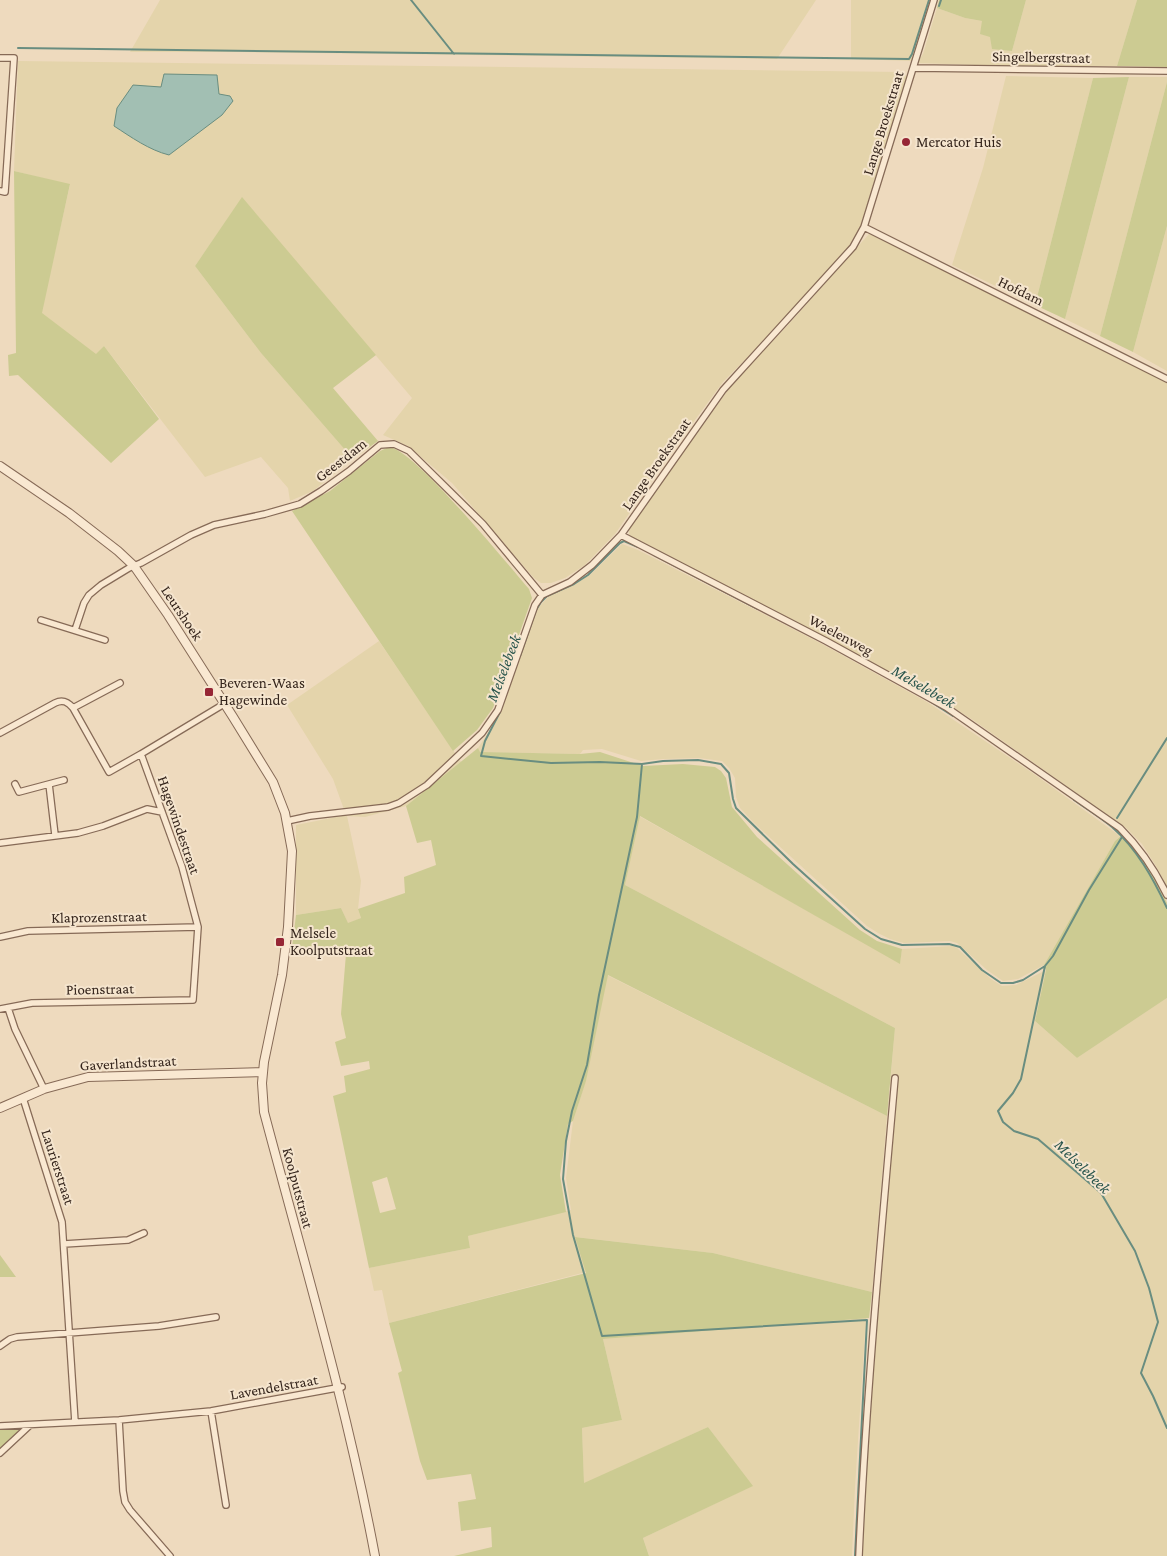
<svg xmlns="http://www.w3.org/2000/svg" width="1167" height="1556" font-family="'Crimson Pro',serif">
<rect width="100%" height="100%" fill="#eedabe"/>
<path fill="#e4d4ab" d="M160 0H816L777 59 241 52H130Z
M851 0H932L912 61 851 59Z
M1026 0H1137L1117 66H1008L917 63 923 54 937 8 965 18 982 21 991 37 1012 51Z
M18 61 902 72 907 77 859 230 851 244 780 324 723 382 675 447 615 534 585 565 565 578 551 583H541L534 578 452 483 408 446 383 435 412 398 242 198 195 266 261 353 353 459 313 491 290 501 288 488 261 457 205 477 104 346 96 355 41 313 70 185 14 171Z
M1006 76 1093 78 1035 305 952 265 983 168Z
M1129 77H1167V82L1100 336 1065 319Z
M1167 226V371L1133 352Z
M869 234 873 235 1167 381V887L1156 866 1142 844 1126 828 973 720 943 701 829 639 631 537 629 534V528L733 383 788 325Z
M622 544 638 550 822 644 927 702 1034 774 1120 836 1115 841 1044 965 1018 979 1003 981 987 970 957 943 950 941 904 943 890 939 878 933 867 926 755 824 740 808 736 797 735 778 729 768 722 761 699 758 663 759 641 761 602 749 583 750 580 754 479 752 478 748 490 730 503 706 537 609 549 596 577 583 590 575Z
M379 641 461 762 406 806 365 817 347 816 361 881 358 909 361 918 348 924 341 908 296 915V825L346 815 333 779 287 705Z
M639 816 900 963 902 949 952 946 957 948 991 979 1002 986 1016 985 1046 970 1035 1021 1077 1058 1167 998V1556H862L867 1431 896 1087 890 1086 895 1028 625 885Z
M607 975 887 1116 872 1292 713 1253 576 1237 586 1272 389 1323 382 1290 374 1291 369 1268 470 1248 468 1236 571 1210 566 1178 573 1121 586 1080Z
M866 1318 855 1487 852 1556H649L643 1538 752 1486 708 1427 584 1484 582 1428 622 1420 603 1339Z"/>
<path fill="#cccb92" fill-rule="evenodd" d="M939 0H1026L1012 51 992 49 990 37 980 34 982 21 965 18 937 8Z
M1137 0H1167V67L1117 66Z
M1129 77 1065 319 1035 305 1093 78Z
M1167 82V226L1133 352 1100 336Z
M14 171 70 184 42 313 96 354 104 346 159 419 111 463 18 375 9 376 8 355 16 353Z
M242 197 376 355 333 388 378 441 353 459 261 353 195 266Z
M389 447C413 448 509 566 529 589L532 598 493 708 477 730 453 751 292 511 330 491 380 451Z
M478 748 480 752 580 754 600 752 643 766 683 764 715 767 721 771 726 778 732 807 757 837 860 930 877 941 902 949 900 964 640 816 625 885 895 1028 887 1116 608 975 586 1081 573 1121 568 1124 560 1175 566 1212 468 1236 470 1248 369 1268 333 1096 346 1092 344 1076 370 1069 369 1061 341 1066 335 1042 346 1038 341 1014 346 954 292 948 296 915 341 908 348 923 361 918 358 909 405 893 404 877 436 865 431 840 417 843 406 806ZM387 1177 396 1209 380 1213 372 1182Z
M1123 834 1139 853 1154 876 1167 903V998L1077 1058 1035 1021 1046 970 1044 965 1115 841Z
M575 1237 713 1253 872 1292 869 1318 603 1339 622 1420 582 1428 584 1483 708 1427 753 1486 643 1538 649 1556H454L492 1547 491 1527 461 1531 458 1502 476 1499 471 1474 427 1480 420 1461 398 1373 402 1371 389 1323 586 1273Z
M0 1255 16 1277H0Z
M19 1428 16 1435 0 1449V1430Z"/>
<path fill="#a2bfb3" stroke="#698d80" d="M164 74 217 75 219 94 230 96 233 101 222 115 169 155C149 150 131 137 114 126L117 108 133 85 161 87Z"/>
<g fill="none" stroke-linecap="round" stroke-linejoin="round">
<path stroke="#698d80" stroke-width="2" d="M411 0 454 54
M939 6 941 0
M18 48 909 59 912 54 929 0
M654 555 758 609
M520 656 536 610 541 602 547 596 574 584 588 575 620 543 624 541 638 547
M928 700 953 716
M500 712 485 741 481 756 551 763 600 762 642 764 663 761 698 760 721 764 729 773 733 799 736 808 793 864 865 929 881 939 902 945 949 944 960 947 982 970 1001 983H1013L1023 980 1045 966
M642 764 637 817 599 995 587 1065 572 1111 566 1141 563 1179 573 1235 602 1336 867 1320 855 1556
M1074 800C1087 809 1100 817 1112 827 1137 849 1153 878 1167 908
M1117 818 1167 738
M1122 837 1089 890 1053 956 1045 966 1021 1079 1013 1093 998 1111 1003 1122 1014 1131 1038 1139 1101 1193 1135 1251 1149 1288 1158 1322 1141 1373 1153 1396 1167 1428"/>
<defs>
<path id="minor" d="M0 58H14L5 192 0 191
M914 68 1167 71
M864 227 1167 379
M621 535 826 641 946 707 1120 828C1140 848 1155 870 1167 895
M41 620 105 640
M75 630 84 603 89 595 101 585 129 568 141 563 191 535 214 525 265 514 300 504 321 491 349 471 380 445 394 444 409 451 483 524 542 595
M73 708 120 683
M0 733 55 703C63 699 68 702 73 708L109 772 141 754
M15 784 19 792 49 784
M287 821 310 816 388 807 399 803 427 785 482 733 498 710 535 605 542 595 570 582 592 565 621 535 723 390 853 247 864 227 934 0
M55 835 49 784 64 780
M0 843 78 833 103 826 147 809 162 812
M0 937 28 931 198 927
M8 1008 15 1029 44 1089
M0 1009 32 1003 193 1000 198 927 182 867 141 754 224 704
M23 1098 62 1222 75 1422
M64 1244 128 1240 144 1233
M0 1346 10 1339 17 1337 159 1326 216 1317
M211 1411 226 1505
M119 1420 123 1491 125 1502 130 1510 170 1556
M0 1426 119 1420 211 1411 342 1387
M0 1453 29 1426
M859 1556C866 1396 881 1237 895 1078"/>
<path id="tertiary" d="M0 466 69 513 118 551 134 566 168 615 233 717 273 782 285 813 292 851 288 927 282 975 264 1062 262 1083 264 1112C303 1259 347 1406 375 1556
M0 1108 44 1089 88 1077 263 1072"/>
</defs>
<use href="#minor" stroke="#866a57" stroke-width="8"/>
<use href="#tertiary" stroke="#866a57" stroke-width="10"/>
<use href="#minor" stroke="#f9e8d1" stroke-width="5.5"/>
<use href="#tertiary" stroke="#f9e8d1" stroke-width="8"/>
</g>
<g fill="#962635" stroke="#f5e5ce" stroke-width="2">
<circle cx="906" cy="142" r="5"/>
<rect x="204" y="687" width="10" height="10" rx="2.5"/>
<rect x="275" y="937" width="10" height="10" rx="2.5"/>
</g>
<g text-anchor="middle" stroke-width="4" stroke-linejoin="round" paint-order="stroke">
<g font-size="15" fill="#35251c" stroke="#f5e5ce">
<text transform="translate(1041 57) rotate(1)" y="5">Singelbergstraat</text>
<text transform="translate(883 123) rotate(-73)" y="5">Lange Broekstraat</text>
<text transform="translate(1021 291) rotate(26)" y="5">Hofdam</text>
<text transform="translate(341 460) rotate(-38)" y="5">Geestdam</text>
<text transform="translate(656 464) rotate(-55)" y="5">Lange Broekstraat</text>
<text transform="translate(182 613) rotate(56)" y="5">Leurshoek</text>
<text transform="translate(841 635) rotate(28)" y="5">Waelenweg</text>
<text transform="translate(179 825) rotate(71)" y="5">Hagewindestraat</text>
<text transform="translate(99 917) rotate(-1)" y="5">Klaprozenstraat</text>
<text transform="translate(100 989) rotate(-1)" y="5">Pioenstraat</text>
<text transform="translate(128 1063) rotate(-3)" y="5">Gaverlandstraat</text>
<text transform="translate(58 1167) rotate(72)" y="5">Laurierstraat</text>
<text transform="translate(298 1188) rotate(75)" y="5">Koolputstraat</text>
<text transform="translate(274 1387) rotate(-10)" y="5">Lavendelstraat</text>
</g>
<g font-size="15" fill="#35251c" stroke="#f5e5ce" text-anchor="start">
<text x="916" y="147">Mercator Huis</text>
<text x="219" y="688">Beveren-Waas<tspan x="219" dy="17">Hagewinde</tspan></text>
<text x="290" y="938">Melsele<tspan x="290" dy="17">Koolputstraat</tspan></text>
</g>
<g font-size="16" font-style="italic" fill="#2a564d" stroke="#f5e5ce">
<text transform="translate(503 668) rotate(-69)" y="6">Melselebeek</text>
<text transform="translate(924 686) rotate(30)" y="6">Melselebeek</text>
<text transform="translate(1083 1166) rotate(44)" y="6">Melselebeek</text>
</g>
</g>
</svg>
